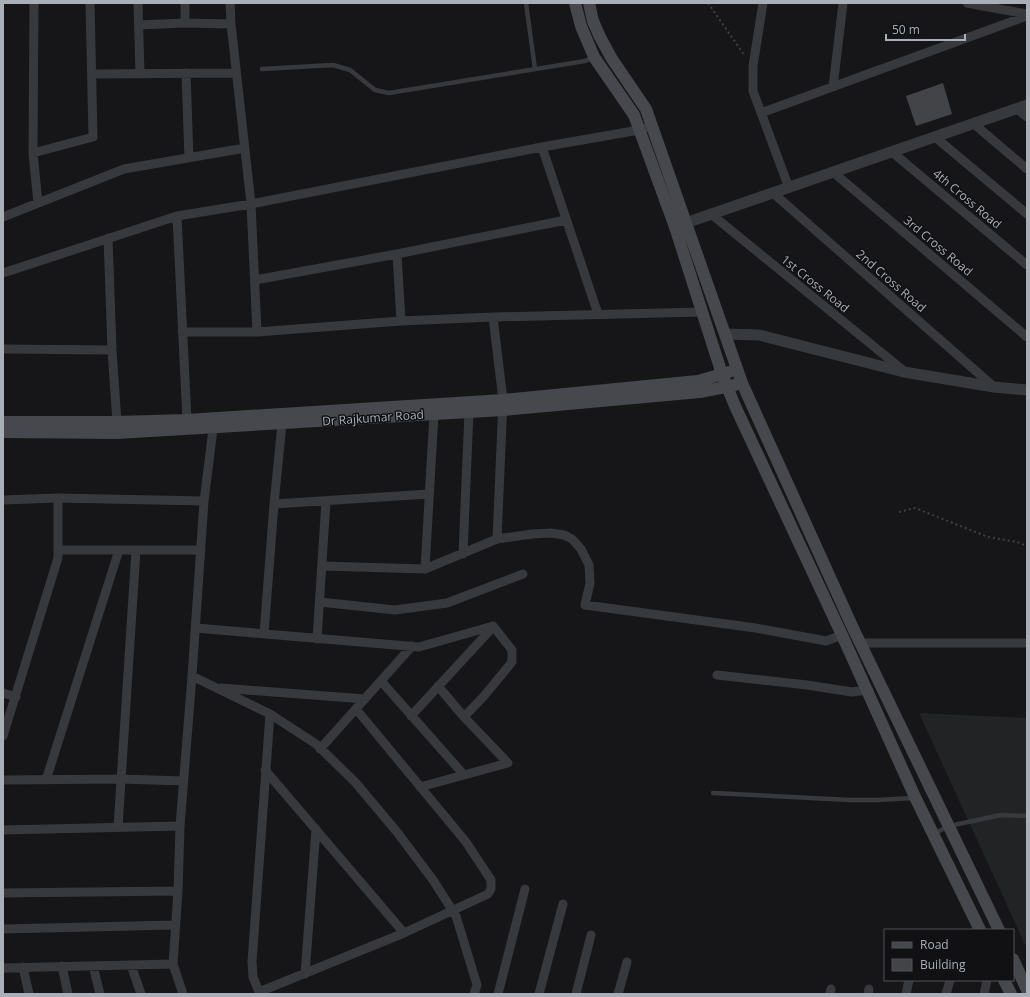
<svg xmlns="http://www.w3.org/2000/svg" width="1030" height="997" font-family="'Open Sans',sans-serif">
<rect width="100%" height="100%" fill="#161618"/>
<path fill="#222325" d="M919 713 1027 718V949Z"/>
<path fill="#434448" d="M943 83 952 114 916 126 906 96Z"/>
<g fill="none" stroke-linecap="round" stroke-linejoin="round">
<path stroke="#3e4044" stroke-width="2" stroke-dasharray="2 3" stroke-linecap="butt" d="M708 3 745 56
M899 512 915 508 988 537 1017 542 1027 546"/>
<path stroke="#38393d" stroke-width="4.5" d="M526 3 535 69
M262 69 333 65 350 70 375 90 389 93 585 61 594 57
M713 793 850 800H877L913 798
M935 833 949 826 1001 815 1027 816"/>
<path stroke="#38393d" stroke-width="9" d="M34 3 33 153 38 203
M138 3 140 74
M230 3 231 24 251 204 257 332
M763 3 753 66V91L789 188
M967 3 1027 14
M185 23V3
M139 25 185 23 231 24
M186 73 189 158
M93 74 236 73
M833 87 843 3
M1017 109 1027 117
M761 113 1027 16
M974 124 1027 169
M935 137 1027 214
M542 147 598 314
M892 152 1027 265
M33 153 93 137 90 3
M833 172 1027 337
M773 193 994 387
M711 214 904 371
M177 216 187 420
M3 217 124 169 245 148
M108 238 112 350 117 422
M397 254 401 321
M3 273 177 216 251 204 542 147 639 130 652 126
M255 280 397 254 566 220
M493 317 503 400 497 539
M182 332H257L401 321 493 317 702 312
M3 349 112 350
M3 500 58 498 204 501
M274 504 429 494
M58 550H201
M463 554 469 412
M322 566 425 569 497 539 532 534 551 533 564 535 572 539 581 549 589 565 590 583 585 605 756 628 826 641 842 635
M425 569 434 414
M320 602 395 610 447 603 523 574
M196 628 419 647 493 626
M264 634 274 504 282 424
M317 639 326 501
M860 643H1027
M717 675 807 685 852 692 867 690
M192 676 270 714 316 744 355 782 397 832 433 880 456 916 477 985 474 994
M381 681 464 775
M221 688 365 699
M3 693 16 697
M411 716 493 627
M464 717 484 696 512 662V650L493 626
M3 736 58 558V498
M320 749 412 646
M265 770 404 933
M3 780 121 779 183 781
M46 780 119 550
M420 787 508 763 464 717 438 686
M118 827 136 550
M3 830 180 826
M3 893 178 891
M3 929 175 925
M131 965 141 994
M62 966 68 994
M93 966 100 994
M23 967 29 994
M3 968 173 964
M305 974 316 829
M259 992 404 933 488 894 491 889V880L466 842 356 709
M183 994 173 964 178 891 180 826 192 676 204 501 214 421
M260 994 253 977 252 962 270 714
M498 994 525 889
M539 994 563 904
M576 994 591 935
M618 994 627 962
M830 994 831 989
M868 994 869 989
M906 994 909 980
M946 994 950 980
M984 994 987 980"/>
<path stroke="#38393d" stroke-width="11" d="M677 226 1027 105
M725 334 759 335 904 372 994 387 1027 390"/>
<path stroke="#46484d" stroke-width="12" d="M575 3 581 26 594 57 634 115 675 227 722 374 735 406 842 635 915 797 980 930
M589 3 593 21 600 37 612 59 646 109 742 383 852 626 999 930
M3 422H117L187 420 503 400 698 381 729 372
M3 432 117 433 503 410 700 392 735 385
M1013 959 1027 990
M1004 980 1011 994"/>
</g>
<g text-anchor="middle" stroke-width="3" stroke-linejoin="round" paint-order="stroke">
<g font-size="12" fill="#a9aeb7" stroke="#111113">
<text transform="translate(967 199) rotate(40)" y="4">4th Cross Road</text>
<text transform="translate(938 246) rotate(40)" y="4">3rd Cross Road</text>
<text transform="translate(891 281) rotate(41)" y="4">2nd Cross Road</text>
<text transform="translate(815 284) rotate(39)" y="4">1st Cross Road</text>
<text transform="translate(373 418) rotate(-4)" y="4">Dr Rajkumar Road</text>
</g>
</g>
<rect width="1030" height="997" fill="none" stroke="#a9aeb7" stroke-width="8"/>
<rect x="884" y="929" width="130" height="52" fill="#111113" stroke="#4e5055"/>
<rect x="892" y="942" width="20" height="6" fill="#46484d" stroke="#4e5055"/>
<text x="920" y="949" font-size="12" fill="#a9aeb7">Road</text>
<rect x="892" y="959" width="20" height="12" fill="#434448" stroke="#4e5055"/>
<text x="920" y="969" font-size="12" fill="#a9aeb7">Building</text>
<path d="M886 34v6h79v-6" fill="none" stroke="#a9aeb7" stroke-width="2"/>
<text x="892" y="34" font-size="12" fill="#a9aeb7" stroke="#111113" stroke-width="3" paint-order="stroke">50 m</text>
</svg>
